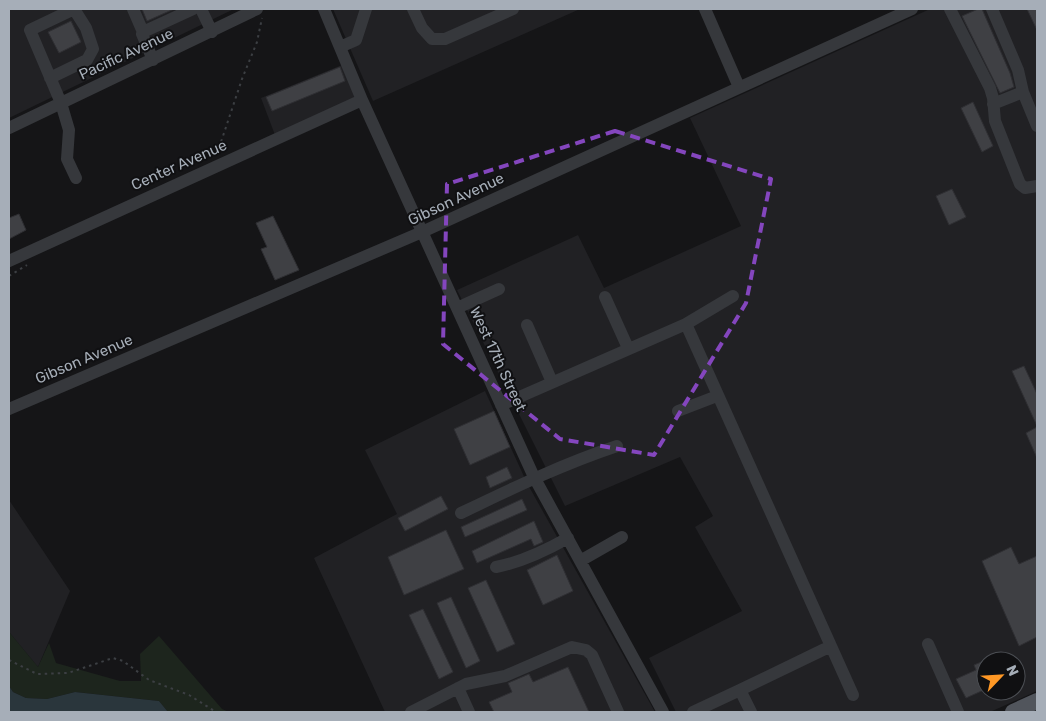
<svg xmlns="http://www.w3.org/2000/svg" width="1046" height="721" font-family="Rubik,sans-serif">
<rect width="100%" height="100%" fill="#151517"/>
<path fill="#212124" fill-rule="evenodd" d="M9 9H234L9 118Z
M333 9H580L373 101Z
M930 9H1037V691L990 712H676L649 658 742 611 695 527 713 516 680 457 565 506 457 290 578 235 604 288 741 226 690 118ZM986 661H1016V691H986Z
M342 65 357 97 275 135 261 98Z
M485 391 527 483 655 712H385L314 558 397 514 365 450Z
M9 500 70 591 38 667 9 632Z"/>
<path fill="#1d251d" d="M9 632 38 667 49 643 56 663 120 681H141L140 654 159 636 222 709 229 712H168L159 701 75 692 47 699 26 698 13 692 9 686Z"/>
<path fill="#2a363c" d="M9 686 13 692 26 698 47 699 75 692 159 701 168 712H10Z"/>
<path fill="#3f4044" stroke="#2f2f33" d="M142 9H174L147 21Z
M978 9H982L1010 73 1014 87 1000 93 962 16Z
M1027 9H1037V30Z
M71 21 81 42 59 53 48 32Z
M340 67 345 81 272 111 266 97Z
M973 102 993 146 982 152 961 108Z
M952 189 966 217 949 225 936 196Z
M19 214 26 230 9 239V218Z
M273 216 299 270 275 280 261 249 267 247 256 223Z
M1024 366 1037 394V426L1012 371Z
M494 411 510 447 470 465 454 429Z
M1037 427V458L1026 433Z
M507 467 512 478 490 488 486 477Z
M441 496 448 509 405 531 398 518Z
M522 499 527 510 465 537 461 527Z
M534 521 543 542 534 546 531 539 477 563 472 551Z
M446 530 464 569 404 595 388 557Z
M1011 547 1019 564 1037 556V637L1019 646 982 561Z
M557 555 573 591 543 605 527 570Z
M486 580 515 644 497 652 468 588Z
M451 597 480 661 466 668 437 603Z
M423 609 453 672 439 679 409 615Z
M986 660V689L966 698 956 679 976 670 974 665Z
M568 667 589 712H494L489 702 512 692 508 683 529 674 533 682Z"/>
<g fill="none" stroke-linecap="round" stroke-linejoin="round">
<path stroke="#3c3f43" stroke-width="2" stroke-dasharray="2.5 4" stroke-linecap="butt" d="M217 154 242 79 257 42 262 18
M9 276 27 265
M9 660 37 674 68 673 113 658 123 661 149 680 189 695 216 712"/>
<path stroke="#36383c" stroke-width="12" d="M74 9 30 30 61 103 69 130 67 159 76 178
M133 9 143 32
M201 9 212 32
M324 9 362 100 534 477 663 712
M413 9 422 28 432 39H445L513 9
M705 9 739 87
M950 9 990 88 993 98 995 121 1020 184 1025 188 1037 186
M992 9 1018 70 1023 92 1037 126
M340 47 356 40 366 9
M153 60 142 34 143 32 193 9
M50 78 87 60 93 49 86 28 74 9
M993 104 1023 92
M9 128 257 9
M9 261 362 100
M605 297 628 348
M457 308 499 289
M686 324 853 695
M527 325 552 382
M501 405 686 324 733 296
M9 409 422 232 912 9
M678 411 717 396
M461 513C513 488 563 464 617 446
M580 561 622 537
M496 567C522 562 545 551 568 538
M928 644 958 712
M458 688 469 712
M411 712 466 684 505 676 572 647 586 650 592 655 618 712
M693 712 740 690
M751 712 740 690 831 646"/>
<path stroke="#51555c" stroke-width="16" d="M1013 712 1037 701"/>
</g>
<path fill="none" stroke="#8446be" stroke-width="4" stroke-dasharray="10 6" stroke-linejoin="round" d="M615 131 771 179 746 303 654 455 560 439 443 344 447 184Z"/>
<g text-anchor="middle" stroke-width="4" stroke-linejoin="round" paint-order="stroke">
<g font-size="15" fill="#a6aeb8" stroke="#101012">
<text transform="translate(126 54) rotate(-25)" y="5">Pacific Avenue</text>
<text transform="translate(179 165) rotate(-24)" y="5">Center Avenue</text>
<text transform="translate(456 199) rotate(-25)" y="5">Gibson Avenue</text>
<text transform="translate(84 359) rotate(-23)" y="5">Gibson Avenue</text>
<text transform="translate(498 359) rotate(65)" y="5">West 17th Street</text>
</g>
</g>
<rect width="1046" height="721" fill="none" stroke="#a6aeb8" stroke-width="20"/>
<g transform="translate(1001 676) rotate(65)"><circle r="24" fill="#101012" stroke="#4c4f54"/>
<path d="M0-4L9 19L0 12L-9 19Z" fill="#ff9825"/>
<text y="-8" font-size="14" font-weight="bold" text-anchor="middle" fill="#a6aeb8">N</text>
</g>
</svg>
